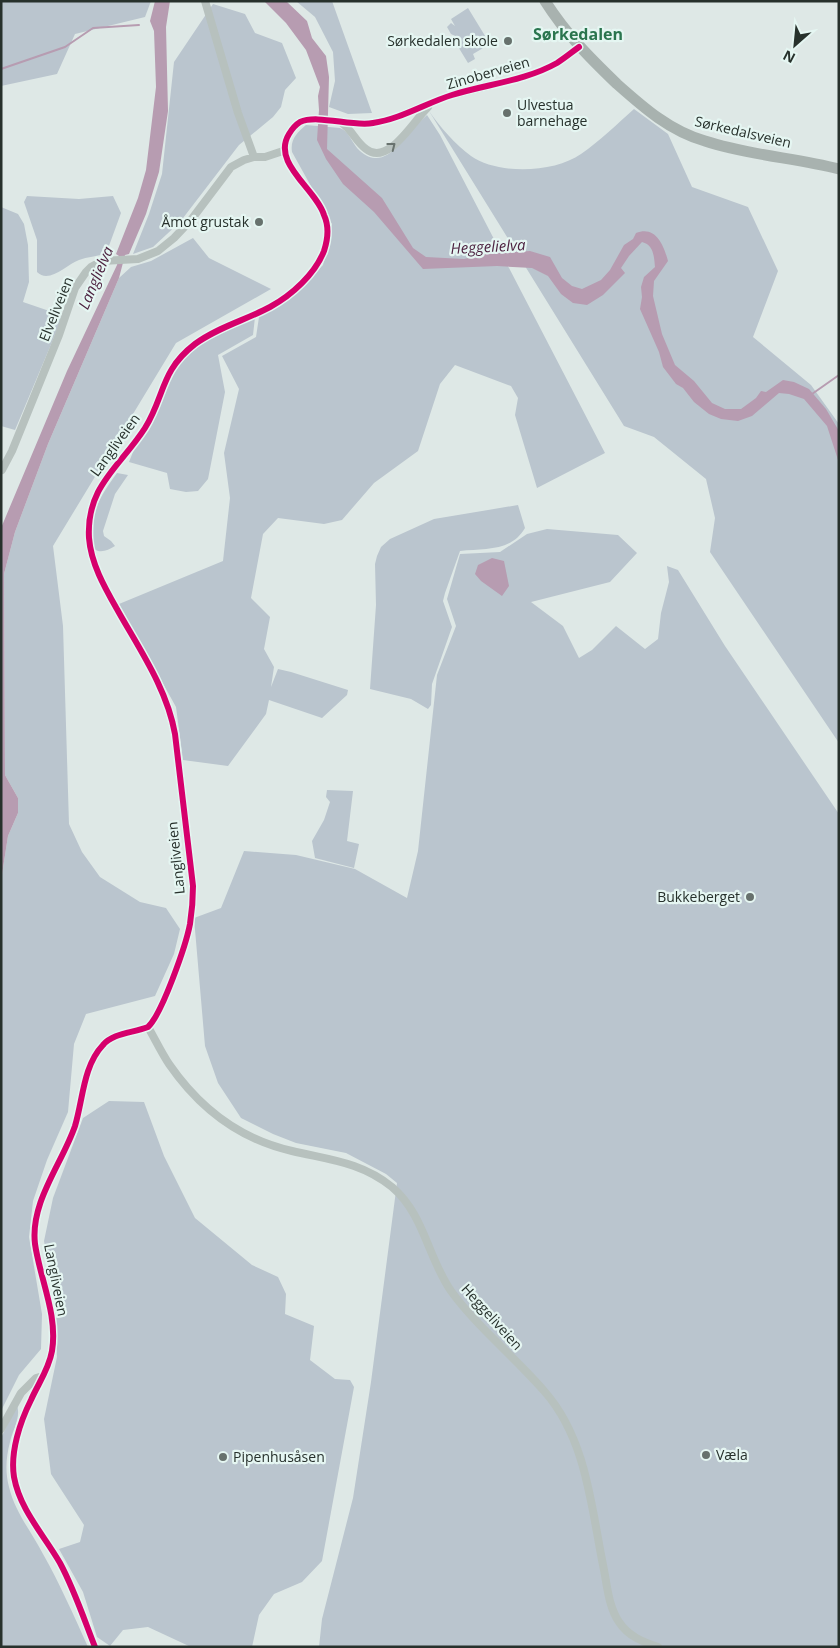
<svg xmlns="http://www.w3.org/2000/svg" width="840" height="1648" font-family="'Open Sans',sans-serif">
<rect width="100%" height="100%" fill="#dee8e6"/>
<path fill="#bac5ce" d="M1 1H151L145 17 75 34 57 74 1 86Z
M296 1H332L372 113 348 114 329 107 335 81 333 52 315 17Z
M213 4 245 14 255 33 282 43 296 78 285 90 281 107 273 117 239 145 180 222 153 247 133 254 149 214 162 174 174 62Z
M468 8 490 44 473 54 475 59 468 63 454 40 455 36 451 34 447 27 451 23 455 26 451 19Z
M634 109 668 134 692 187 748 207 778 271 753 337 811 385 839 424V743L710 552 715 518 706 479 654 437 624 426 429 111C439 126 456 145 471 156 498 175 554 173 581 154 600 141 617 124 634 109Z
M427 115 440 135 605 453 537 488 515 415 518 398 511 386 455 365 440 384 418 451 374 483 342 520 324 524 278 518 263 534 251 598 270 617 264 649 274 667 271 687 278 669 291 672 348 690 347 695 322 718 269 700 266 714 228 766 183 760 176 707 119 604 223 561 230 498 224 453 239 389 222 356 256 337 259 317 290 299 323 265 332 224 292 152C290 139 297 133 306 125L340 128C350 132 352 144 360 151 384 172 401 141 415 126 419 122 423 119 427 115Z
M27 196 79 199 113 196 121 213 106 254C97 256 87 257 79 260 66 265 49 284 37 272V240L24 202Z
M1 207 18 214 24 224 28 245 29 282 23 302 61 315 60 323 15 430 1 426Z
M193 238 209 258 271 289 176 343 53 546 63 626 69 824 82 852 100 877 140 902 166 908 180 929 174 954 155 996 86 1014 74 1044 68 1112 47 1160 33 1201 29 1237 42 1314 41 1349 19 1375 1 1411V881L8 836 18 813V798L5 775 4 574 15 532 48 444 119 278 131 267 151 261Z
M255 317 253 335 218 355 225 392 208 479 198 491 186 492 170 489 167 473 129 462 135 447 176 368 190 352 210 338Z
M117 473 128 475 115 494 103 531 104 536 111 541 115 546C108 550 101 554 94 549 89 514 97 501 117 473Z
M518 505 525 528C511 552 485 548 460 551L445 593 443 601 452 627 432 684 431 705 428 709 411 699 370 689 376 605 375 564 377 556 381 547 390 539 434 519Z
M547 529 618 535 637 553 610 582 531 602 563 626 579 658 592 650 616 626 645 649 658 639 661 613 669 582 667 566 678 570 725 646 839 814V1647H319L322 1619 353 1498 371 1382 397 1183 386 1174 346 1153 296 1143 273 1134 241 1118 218 1083 205 1046 194 918 221 908 244 851 296 855 355 869 407 898 418 851 437 675 456 626 447 599 460 554 500 552 527 534Z
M327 790 353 791 347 841 359 844 354 868 315 858 312 841 324 820 330 802 326 797Z
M109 1101 144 1102 164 1156 195 1218 252 1265 278 1277 286 1294 285 1314 314 1326 310 1360 335 1379 350 1380 354 1387 322 1561 302 1582 274 1594 259 1615 252 1647H191L148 1627 123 1630 110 1646 97 1637 83 1592 59 1549 80 1542 84 1525 51 1474 44 1419 57 1357 54 1295 44 1241 53 1198 83 1118Z
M17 1405C21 1418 13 1429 10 1442 6 1457 5 1472 9 1487 15 1512 31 1531 43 1554 60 1584 74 1616 88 1647H1V1438Z"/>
<path fill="#b79cb1" d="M155 1H170L166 27 168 111 159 172 146 214 129 254 125 255 119 278 48 444 15 532 4 574 5 775 18 798V813L8 836 1 881V528L67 371 117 265 119 256 116 254 138 198 146 170 156 87 154 31 150 21Z
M264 1H286L307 21 312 38 326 56 329 77 327 149 382 198 413 248 426 257 464 259 485 254 530 251 550 257 562 278 572 286 582 289 601 280 610 270 624 245 633 239 636 233C656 225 664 246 668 261L654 281 653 296 662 334 675 365 694 381 712 403 725 409H741L756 398 761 391 766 392 783 380 794 382 809 389 826 409 839 431V463L827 426 804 399 789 394 779 393 752 416 738 421 721 419 709 414 694 402 683 388 676 384 663 367 659 352 640 309 642 297 641 287 644 277 655 267C654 257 654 245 642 242L629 256 621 268 625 273 603 295 587 305 573 303 561 294 548 276 532 268 497 266 423 269 374 212 343 184 326 159 317 140 319 110 318 96 320 87 306 50 286 23Z
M492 558 504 561 509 586 502 596 481 581 475 574 478 565Z"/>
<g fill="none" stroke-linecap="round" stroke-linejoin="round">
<path stroke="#b79cb1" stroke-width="2" d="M1 69 65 47 93 28 139 25
M812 394 839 375"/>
<path stroke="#b7c1be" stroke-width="8" d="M205 1 238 113 254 157
M342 123C352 130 356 142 366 149 388 167 414 120 428 107
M2 470 12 451 59 335 75 288 86 272 91 267 102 261 138 259 158 251 174 238 191 220 231 167 244 160 254 157H265L283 151
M148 1027C155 1039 161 1052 169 1064 200 1109 239 1139 292 1151 330 1160 361 1162 392 1187 424 1214 428 1258 451 1291 478 1328 515 1357 545 1392 586 1439 591 1505 603 1565 607 1583 608 1606 619 1622 628 1636 643 1642 658 1647
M1 1429 21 1393 36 1378 43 1376
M95 1647C84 1619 74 1589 60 1563 44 1535 20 1510 14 1477 10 1452 20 1422 31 1400 38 1384 49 1369 52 1351 58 1315 40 1279 35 1244 30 1202 62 1164 75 1126 83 1100 83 1066 103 1045 113 1033 133 1033 148 1027 162 1014 186 945 190 924 192 911 193 899 193 886L175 734C167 689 140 650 118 611 105 588 91 564 89 538 86 486 120 467 145 428 165 396 160 371 195 344 218 327 246 320 270 307 292 295 315 274 324 251 328 239 329 226 324 215 316 189 271 163 289 134 292 129 295 125 300 122 318 114 352 127 373 123 401 119 426 103 452 95 487 84 525 81 557 63 565 58 572 52 579 47"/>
<path stroke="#a8b2af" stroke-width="11" d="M545 1C566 34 589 57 617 84 644 108 670 131 705 141 748 155 795 158 839 169"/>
<defs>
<path id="cycleway" d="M95 1647C84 1619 74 1589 60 1563 44 1535 20 1510 14 1477 10 1452 20 1422 31 1400 38 1384 49 1369 52 1351 58 1315 40 1279 35 1244 30 1202 62 1164 75 1126 83 1100 83 1066 103 1045 113 1033 133 1033 148 1027 162 1014 186 945 190 924 192 911 193 899 193 886L175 734C167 689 140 650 118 611 105 588 91 564 89 538 86 486 120 467 145 428 165 396 160 371 195 344 218 327 246 320 270 307 292 295 315 274 324 251 328 239 329 226 324 215 316 189 271 163 289 134 292 129 295 125 300 122 318 114 352 127 373 123 401 119 426 103 452 95 487 84 525 81 557 63 565 58 572 52 579 47"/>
</defs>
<use href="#cycleway" stroke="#e5f6f2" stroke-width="9"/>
<use href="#cycleway" stroke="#d6006c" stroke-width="6"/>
</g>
<defs><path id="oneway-chevron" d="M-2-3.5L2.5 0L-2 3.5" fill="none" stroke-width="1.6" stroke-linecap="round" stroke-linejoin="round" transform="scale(1.25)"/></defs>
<use stroke="#68726e" href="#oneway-chevron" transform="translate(392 146) rotate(-38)"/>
<g fill="#67716d" stroke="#e5f6f2" stroke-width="2">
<circle cx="508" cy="41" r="5"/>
<circle cx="507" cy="113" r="5"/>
<circle cx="259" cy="222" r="5"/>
<circle cx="750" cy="897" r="5"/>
<circle cx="706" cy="1455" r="5"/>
<circle cx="223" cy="1457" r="5"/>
</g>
<g text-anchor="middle" stroke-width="4.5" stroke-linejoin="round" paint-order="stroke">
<g font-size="14" fill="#27312c" stroke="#e5f6f2" text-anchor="end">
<text x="498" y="46">Sørkedalen skole</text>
<text x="517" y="110" text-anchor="start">Ulvestua<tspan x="517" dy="16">barnehage</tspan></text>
<text x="249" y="227">Åmot grustak</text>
<text x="740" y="902">Bukkeberget</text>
<text x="716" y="1460" text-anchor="start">Væla</text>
<text x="233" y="1462" text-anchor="start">Pipenhusåsen</text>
</g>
<g font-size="14" fill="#27312c" stroke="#e5f6f2">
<text transform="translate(488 73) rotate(-16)" y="5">Zinoberveien</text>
<text transform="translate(743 132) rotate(13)" y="5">Sørkedalsveien</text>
<text transform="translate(56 309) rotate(-68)" y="5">Elveliveien</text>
<text transform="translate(115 445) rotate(-54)" y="5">Langliveien</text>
<text transform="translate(176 858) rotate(-96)" y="5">Langliveien</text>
<text transform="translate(56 1280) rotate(79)" y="5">Langliveien</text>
<text transform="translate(492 1317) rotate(48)" y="5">Heggeliveien</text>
</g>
<g font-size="15" font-style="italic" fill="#4d2240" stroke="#e5f6f2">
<text transform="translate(488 247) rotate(-3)" y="5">Heggelielva</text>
<text transform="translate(96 278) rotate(-67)" y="5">Langlielva</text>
</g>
<g font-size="16" font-weight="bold" fill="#2a754e" stroke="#e5f6f2">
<text x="578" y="40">Sørkedalen</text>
</g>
</g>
<rect width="840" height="1648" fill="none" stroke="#27312c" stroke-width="5"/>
<g transform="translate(795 45) rotate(207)" stroke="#e5f6f2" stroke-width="4" paint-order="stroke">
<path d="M0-4L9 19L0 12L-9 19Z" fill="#27312c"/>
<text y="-8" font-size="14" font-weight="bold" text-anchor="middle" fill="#27312c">N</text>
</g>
</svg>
